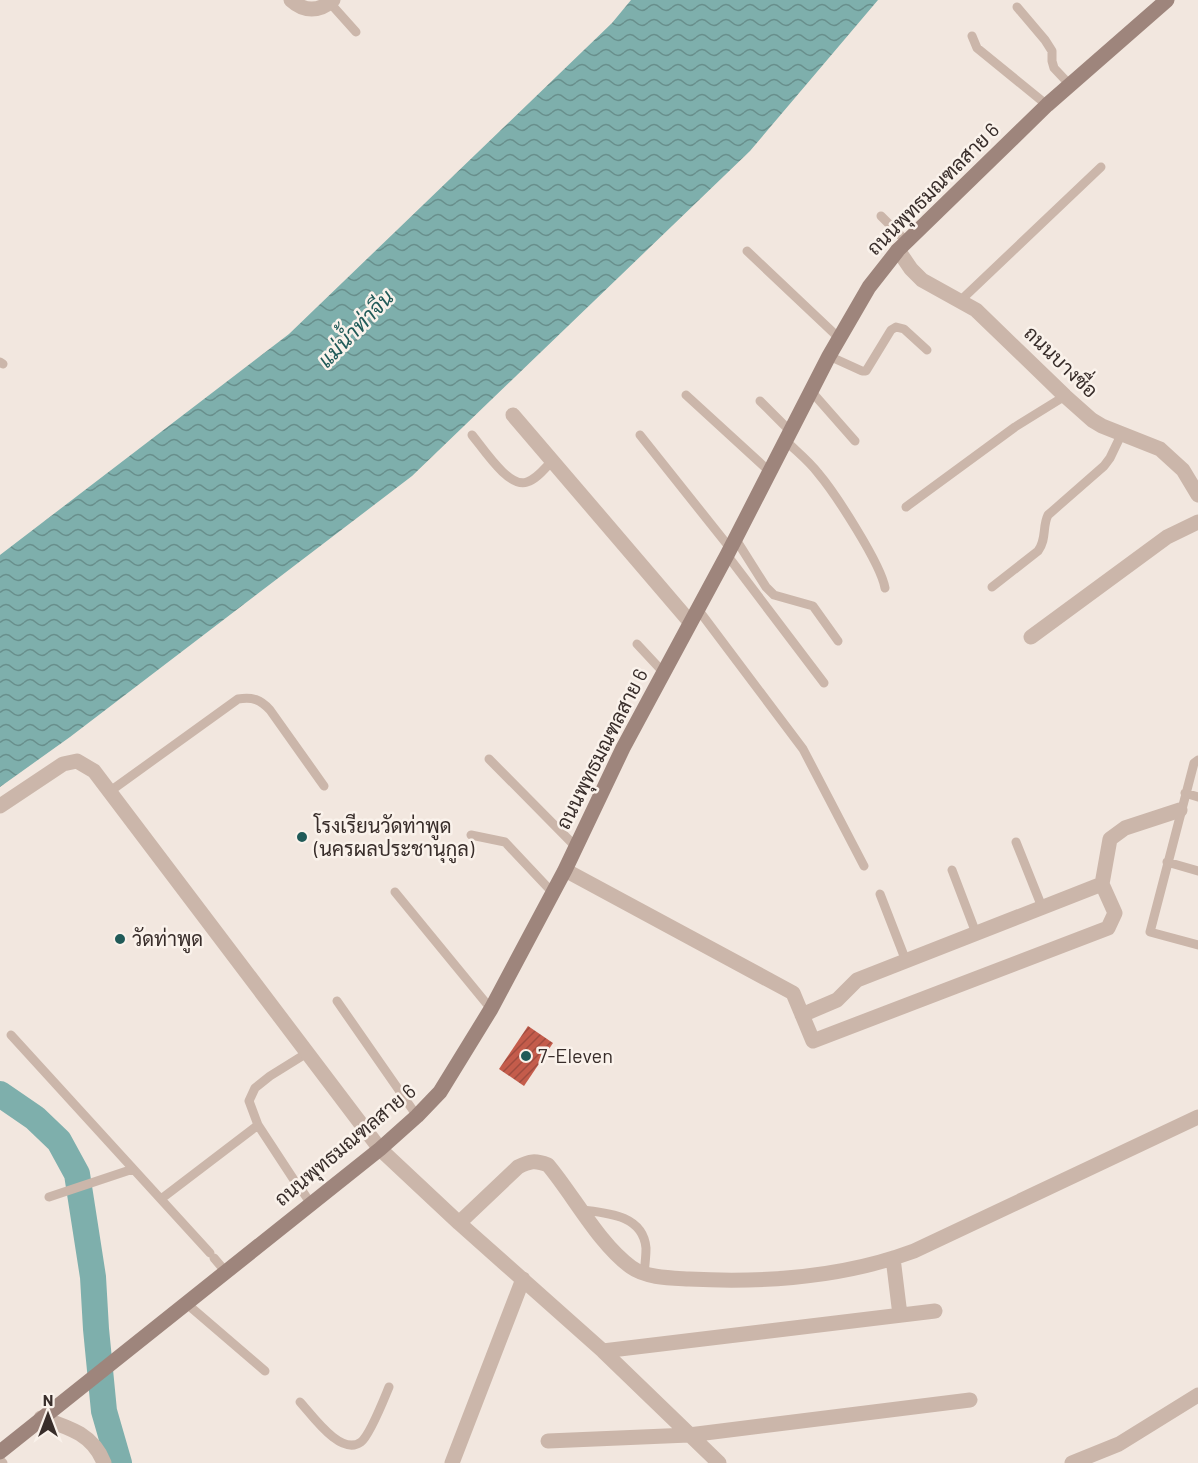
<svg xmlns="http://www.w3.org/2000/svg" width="1198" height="1463" font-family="Barlow,Sarabun,sans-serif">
<defs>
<pattern id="water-waves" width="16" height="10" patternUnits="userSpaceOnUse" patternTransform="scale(1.5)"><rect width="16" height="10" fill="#7eafac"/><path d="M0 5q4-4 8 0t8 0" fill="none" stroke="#688f8c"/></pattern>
<pattern id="building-hatch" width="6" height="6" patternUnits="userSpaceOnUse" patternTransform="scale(1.5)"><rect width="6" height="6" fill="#c45c4b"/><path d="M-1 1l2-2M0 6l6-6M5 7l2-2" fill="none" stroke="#a04c3f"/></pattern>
</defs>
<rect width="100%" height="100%" fill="#f2e7df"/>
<path fill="url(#water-waves)" d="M631 0H878L750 151 412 476 70 737 0 787V555L289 334 612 23Z"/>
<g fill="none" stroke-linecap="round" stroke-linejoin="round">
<path stroke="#7eafac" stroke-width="26" d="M0 1094 35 1118 59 1141 77 1174 93 1277 96 1329 104 1411 119 1463"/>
</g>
<path fill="url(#building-hatch)" d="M528 1026 553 1043 524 1086 499 1069Z"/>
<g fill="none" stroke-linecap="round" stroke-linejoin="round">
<path stroke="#cbb6aa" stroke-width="9" d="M330 3 356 32
M1017 7 1045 40 1052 51V61L1054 68 1070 85
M972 36 977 48 1047 105
M881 216 907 242
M747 251 839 338
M960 301 1101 167
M829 356 862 371H866L891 330 896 327 904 329 927 350
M0 362 3 364
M811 391 855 441
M686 395 769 471
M760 401 790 431
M472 435C483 448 509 489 527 482 537 479 545 468 552 461
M640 435 730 548
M785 440C796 451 809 461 818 473 835 493 881 564 885 588
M906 507 1015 427 1065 396
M735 538 766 587 774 595 813 606 838 641
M727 555 824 683
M992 587 1038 551C1047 539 1042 527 1048 515L1104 466 1110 458 1122 433
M697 608 803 749 864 866
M637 644 664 673
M489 759 576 847
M1198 760 1194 763 1150 932 1198 945
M109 792 238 699C253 697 260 699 270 710L324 786
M1185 793 1198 797
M471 835 505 842 553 893
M1016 842 1042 907
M1167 862 1198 871
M952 870 976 933
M395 892 491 1009
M880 894 906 961
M337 1001 417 1116
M11 1035 210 1253
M296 1183 258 1125 249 1101 255 1088 270 1076 307 1053
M301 1189 311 1204
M49 1197 133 1169
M161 1199 258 1125
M582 1210C607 1213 643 1215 646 1248 646 1256 645 1265 644 1273
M214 1258 225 1271
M187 1304 265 1371
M300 1402C312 1415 341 1457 361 1442 370 1435 384 1399 389 1387
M0 1460 3 1463"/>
<path stroke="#cbb6aa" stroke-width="15" d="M291 0C304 12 319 12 333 0
M898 250 911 269 922 280 976 310 1065 396 1092 420 1102 426 1160 449 1183 470 1198 495
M513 415 690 622
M1031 637 1167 537 1198 522
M0 806 63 764 77 761 94 771 380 1149 459 1223 603 1351 719 1463
M565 870 793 993 813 1041 1108 928 1115 913 1102 884 1110 839 1125 828 1180 810
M802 1015 837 1000 857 980 1102 884
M459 1223 518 1167C530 1161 535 1160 548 1165 574 1196 599 1244 631 1267 646 1278 671 1278 689 1279 765 1283 842 1278 914 1251L1198 1117
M893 1258 900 1315
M603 1351 935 1311
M41 1418C68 1427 93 1434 104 1463
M548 1441 689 1435 970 1400
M452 1463 523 1279
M1072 1463 1119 1444 1198 1395"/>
<path stroke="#9e857c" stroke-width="15" d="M0 1452 380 1149 417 1116 440 1092 491 1009 565 870 623 748 727 555 829 356 869 287 898 250 1047 105 1167 0"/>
</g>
<g fill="#205a58" stroke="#faf2eb" stroke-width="2">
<circle cx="302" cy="837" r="6"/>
<circle cx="120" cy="939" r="6"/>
<circle cx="526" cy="1056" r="6"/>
</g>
<g text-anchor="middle" stroke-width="5" stroke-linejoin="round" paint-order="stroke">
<g font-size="20" fill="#382d2a" stroke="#faf2eb">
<text transform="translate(933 189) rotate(-45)" y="7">ถนนพุทธมณฑลสาย 6</text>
<text transform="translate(1061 362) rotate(44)" y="7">ถนนบางซื่อ</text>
<text transform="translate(602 749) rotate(-63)" y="7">ถนนพุทธมณฑลสาย 6</text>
<text transform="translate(345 1145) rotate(-40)" y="7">ถนนพุทธมณฑลสาย 6</text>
</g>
<g font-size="20" fill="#382d2a" stroke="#faf2eb" text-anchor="start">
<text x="314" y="833">โรงเรียนวัดท่าพูด<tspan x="314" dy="23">(นครผลประชานุกูล)</tspan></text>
<text x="132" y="946">วัดท่าพูด</text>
<text x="538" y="1063">7-Eleven</text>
</g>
<g font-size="21" font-style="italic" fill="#205a58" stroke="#faf2eb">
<text transform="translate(356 329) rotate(-46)" y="7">แม่น้ำท่าจีน</text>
</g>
</g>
<g transform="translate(48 1415)" stroke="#faf2eb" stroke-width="4.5" paint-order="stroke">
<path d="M0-4.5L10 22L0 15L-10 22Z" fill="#382d2a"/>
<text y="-9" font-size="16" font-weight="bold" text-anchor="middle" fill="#382d2a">N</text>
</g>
</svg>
